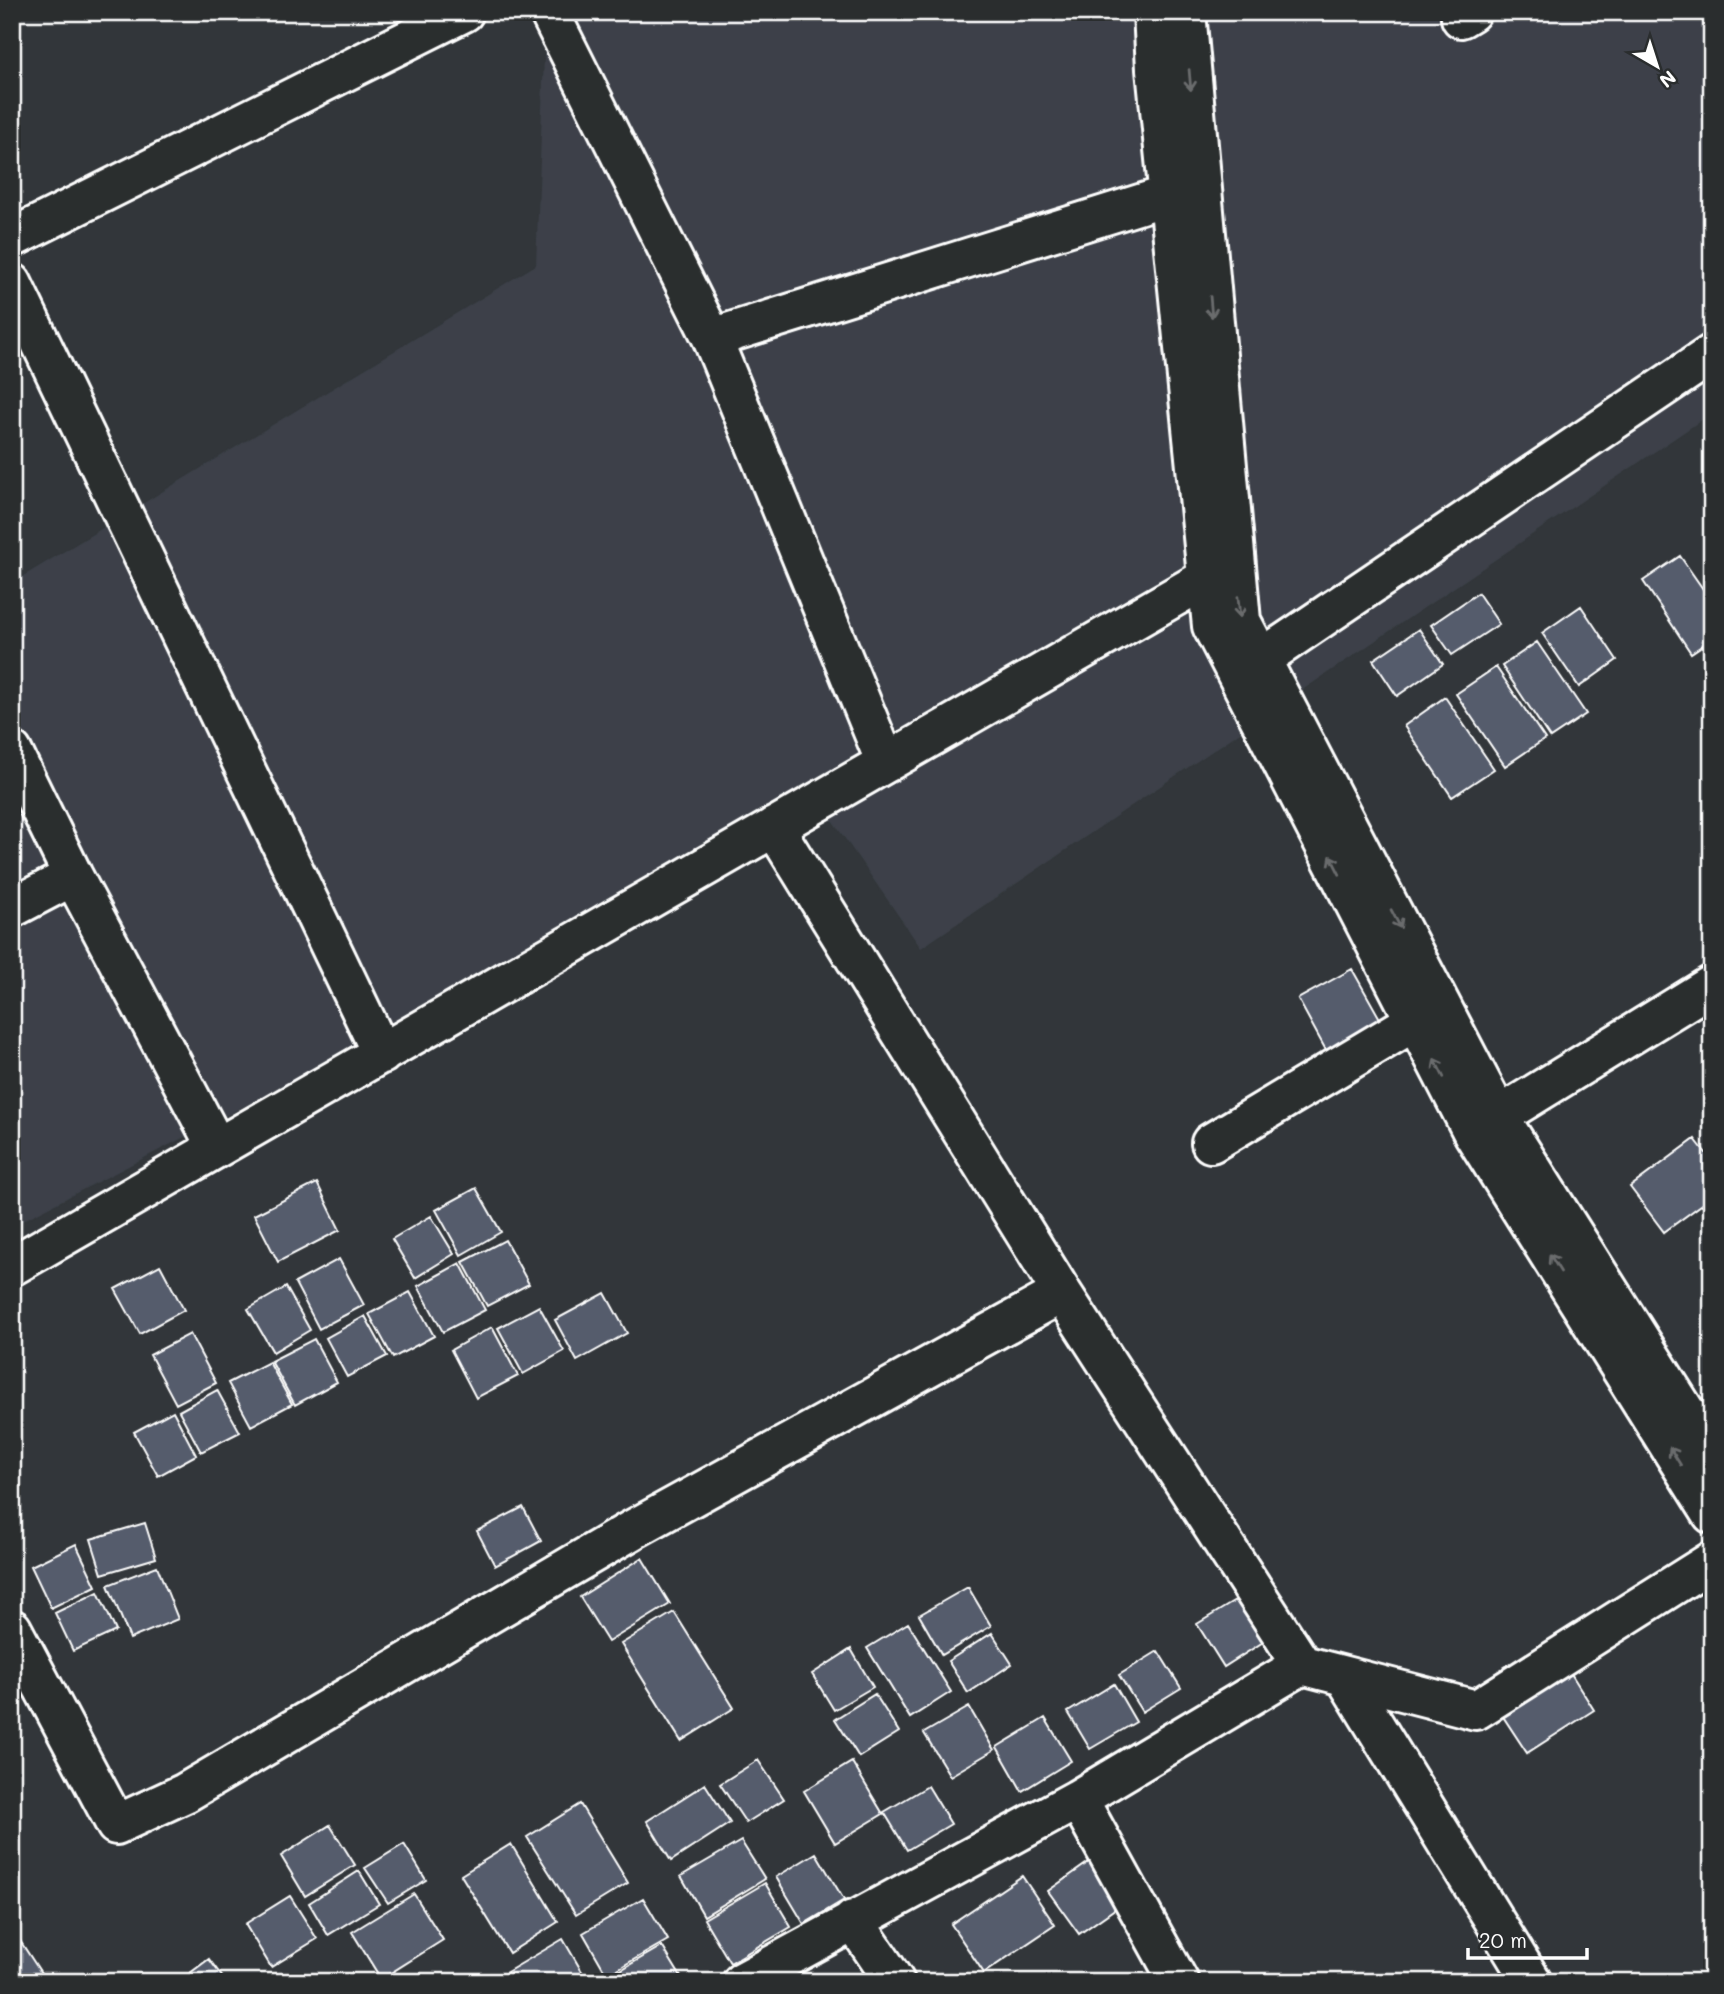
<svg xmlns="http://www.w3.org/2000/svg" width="1724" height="1994" font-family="Mali,sans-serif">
<rect width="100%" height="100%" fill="#32363a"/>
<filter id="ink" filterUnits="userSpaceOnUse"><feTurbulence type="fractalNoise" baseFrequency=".0143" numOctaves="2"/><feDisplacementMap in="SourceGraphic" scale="14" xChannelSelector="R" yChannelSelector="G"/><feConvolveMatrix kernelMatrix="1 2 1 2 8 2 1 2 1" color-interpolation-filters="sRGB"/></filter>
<g filter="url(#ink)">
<path fill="#3c4149" d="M590 12H1712V413L921 948 823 807 20 1222 12 1169V583L536 265 545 30Z"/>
<path fill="#545b6c" stroke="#fff" stroke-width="2" d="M1680 556 1712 602V639L1691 653 1643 581Z
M1478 593 1499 624 1452 655 1431 625Z
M1581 606 1617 660 1579 687 1542 633Z
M1419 629 1443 664 1397 696 1373 660Z
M1537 642 1586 714 1550 738 1502 666Z
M1496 667 1545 739 1505 766 1456 694Z
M1445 697 1494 769 1452 797 1404 726Z
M1352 969 1383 1024 1328 1054 1298 999Z
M1695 1139 1712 1161V1197L1664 1232 1630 1187Z
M317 1183 340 1230 278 1262 254 1215Z
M476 1188 501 1232 461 1255 436 1210Z
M431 1216 454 1254 415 1278 392 1239Z
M505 1240 529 1284 487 1306 463 1262Z
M339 1259 364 1305 319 1329 295 1283Z
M460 1263 485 1310 443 1332 418 1286Z
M160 1265 184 1310 140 1334 115 1289Z
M286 1287 310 1330 273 1352 248 1309Z
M410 1292 434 1336 393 1358 369 1314Z
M605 1293 627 1333 577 1361 555 1320Z
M539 1306 564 1351 523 1374 498 1328Z
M365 1316 387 1356 347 1377 326 1338Z
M492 1327 518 1376 476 1398 451 1350Z
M190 1334 216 1383 176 1404 150 1355Z
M314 1339 337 1382 295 1405 271 1361Z
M269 1362 292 1404 251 1426 228 1383Z
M217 1390 240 1432 201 1452 179 1411Z
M173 1411 196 1455 158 1476 134 1432Z
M523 1507 541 1541 495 1566 477 1531Z
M145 1523 156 1558 102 1574 91 1539Z
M76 1544 96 1586 51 1608 31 1566Z
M642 1558 670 1604 608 1642 580 1597Z
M157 1566 178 1619 130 1639 108 1585Z
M968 1587 991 1626 942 1655 919 1615Z
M98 1592 116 1631 73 1651 55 1613Z
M1245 1595 1271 1637 1224 1667 1197 1624Z
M674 1612 734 1708 681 1741 621 1644Z
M908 1623 951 1692 910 1718 867 1648Z
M992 1633 1012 1664 968 1693 948 1661Z
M851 1649 873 1687 834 1710 812 1674Z
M1158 1651 1181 1688 1142 1712 1119 1675Z
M1570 1672 1594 1710 1527 1753 1502 1715Z
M1114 1684 1136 1722 1090 1749 1068 1712Z
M875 1694 899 1732 859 1757 835 1719Z
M969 1707 994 1750 950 1776 924 1733Z
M1045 1718 1071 1761 1022 1791 997 1747Z
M758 1760 784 1799 746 1823 720 1784Z
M852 1762 883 1814 835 1843 804 1791Z
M705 1784 730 1823 671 1861 647 1821Z
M928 1786 951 1824 907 1850 884 1812Z
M580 1804 628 1883 576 1915 527 1837Z
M330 1825 355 1865 305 1896 281 1856Z
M741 1841 765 1879 704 1916 681 1876Z
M404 1844 426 1880 388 1903 365 1868Z
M511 1844 558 1922 509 1953 461 1875Z
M816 1853 844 1900 804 1924 776 1877Z
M1096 1857 1126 1901 1079 1934 1048 1891Z
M359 1871 379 1904 328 1935 309 1903Z
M1022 1876 1055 1925 984 1973 951 1924Z
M765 1883 791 1927 730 1963 704 1919Z
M414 1894 443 1940 381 1979 352 1932Z
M290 1896 317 1939 271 1967 245 1924Z
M643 1898 668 1940 607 1975 583 1933Z
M15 1933 43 1976 35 1982H12Z
M563 1939 588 1982H513L507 1972Z
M662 1946 684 1982H609L607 1978Z
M209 1959 226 1982H178Z"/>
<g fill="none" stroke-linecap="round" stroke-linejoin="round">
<defs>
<path id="minor" d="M549 12 712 338 1169 195
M1153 12 1156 69 1212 626 1473 1133 1712 1514
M1186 12 1241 621 1498 1115 1712 1454
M1461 18 1471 12
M12 238 464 12
M12 283 382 1054
M712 338 886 763
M1261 659 1712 354
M12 751 73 876 217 1148
M774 827 1062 1293 1302 1665
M12 908 73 876
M1478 1129 1712 985
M1211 1143 1415 1021
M12 1266 1207 578 1229 570
M12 1629 116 1825 185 1793 632 1530 1062 1293
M1345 1677 1532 1982
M853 1920 895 1982
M742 1982 1078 1799
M1179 1982 1078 1799 1302 1665 1476 1710 1712 1561"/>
</defs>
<use href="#minor" stroke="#fff" stroke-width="44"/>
<use href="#minor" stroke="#2a2d2e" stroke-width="38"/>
</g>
<defs><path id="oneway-shaft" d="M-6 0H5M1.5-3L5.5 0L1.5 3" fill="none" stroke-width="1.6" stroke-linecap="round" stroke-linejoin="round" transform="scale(1.75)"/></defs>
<g stroke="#6a6c6d">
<use href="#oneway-shaft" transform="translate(1190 80) rotate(85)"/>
<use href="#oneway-shaft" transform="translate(1211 307) rotate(85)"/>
<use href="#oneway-shaft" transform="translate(1239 607) rotate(84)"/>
<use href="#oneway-shaft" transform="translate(1335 865) rotate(-117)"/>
<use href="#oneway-shaft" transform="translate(1396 919) rotate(62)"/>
<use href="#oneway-shaft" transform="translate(1439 1068) rotate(-117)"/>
<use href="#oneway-shaft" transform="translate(1555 1263) rotate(-122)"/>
<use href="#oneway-shaft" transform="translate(1675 1456) rotate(-122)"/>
</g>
</g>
<rect width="1724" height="1994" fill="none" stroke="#2a2d2e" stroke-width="42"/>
<rect x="21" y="21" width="1682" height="1952" fill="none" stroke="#fff" stroke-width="2.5" filter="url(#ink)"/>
<g transform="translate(1657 66) rotate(141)" stroke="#2a2d2e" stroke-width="5" paint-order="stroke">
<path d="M0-5L12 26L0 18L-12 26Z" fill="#ffffff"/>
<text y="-10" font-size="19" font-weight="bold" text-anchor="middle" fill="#ffffff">N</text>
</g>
<path d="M1468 1948v10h119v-10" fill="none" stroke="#ffffff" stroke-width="3.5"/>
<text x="1479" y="1948" font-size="21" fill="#ffffff" stroke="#2a2d2e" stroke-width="5" paint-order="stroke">20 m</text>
</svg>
